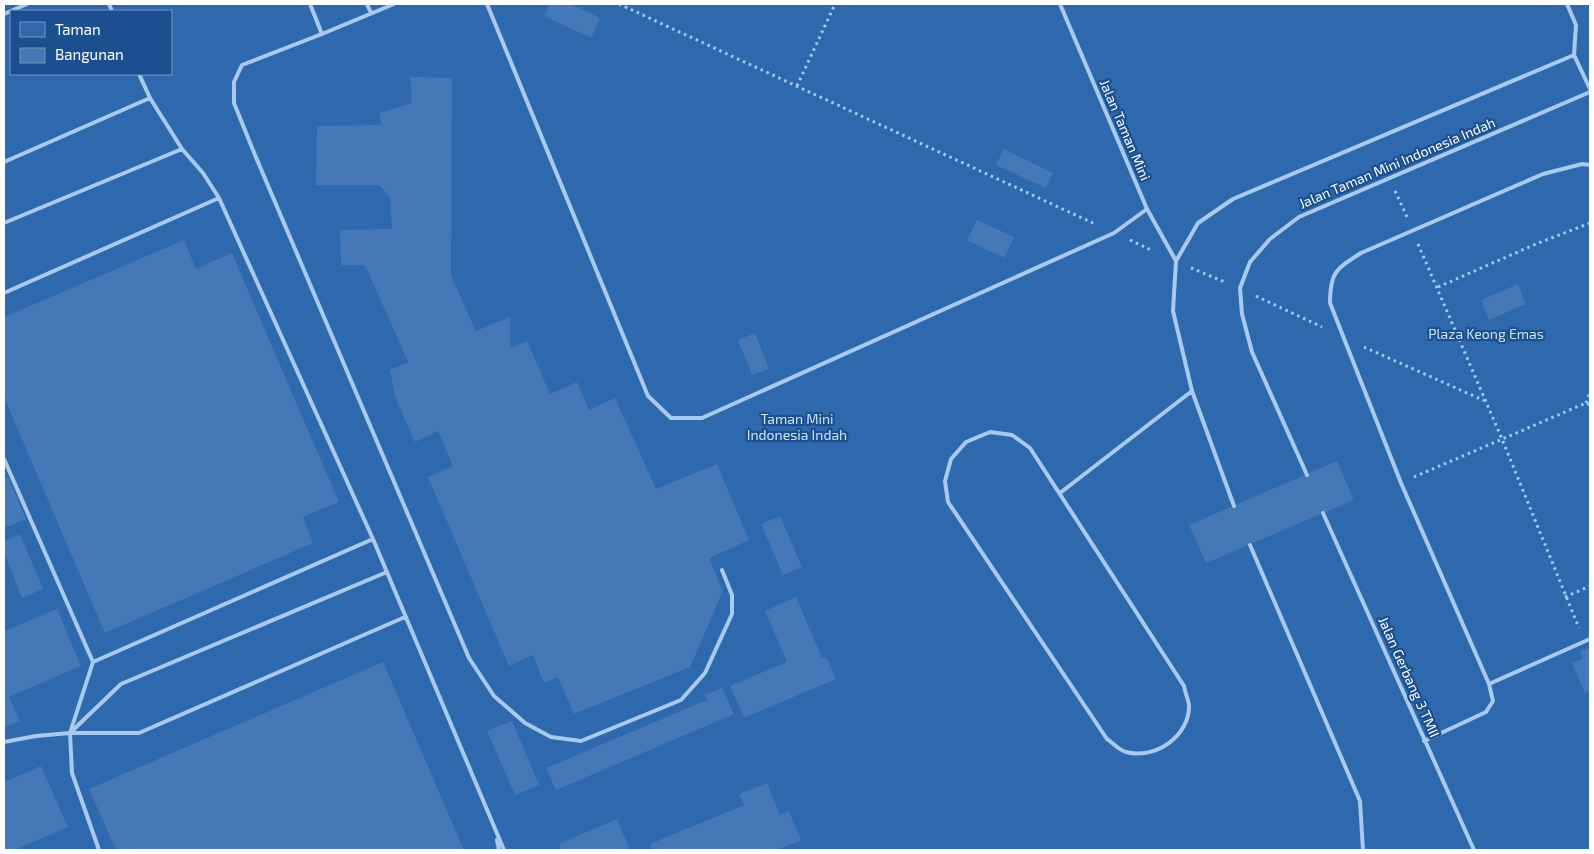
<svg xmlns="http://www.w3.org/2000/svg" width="1594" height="854" font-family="'Exo 2',sans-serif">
<rect width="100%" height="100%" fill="#1b4f8f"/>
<path fill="#2e69ad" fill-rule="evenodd" d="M4 4H1590V850H4ZM11 11H171V74H11Z"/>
<path fill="#4478b7" d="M550 4H570L600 18 591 38 544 16Z
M410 77 452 78 451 276 476 331 510 317V348L527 341 550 394 577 382 589 410 615 398 656 489 717 464 749 540 709 558 723 591 690 667 574 714 558 677 544 683 533 655 509 666 428 477 453 466 438 431 415 442 395 397 390 370 408 362 365 265H341L340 230 392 229 390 197 379 185H316L317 126 382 125 379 113 412 103Z
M1004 149 1053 173 1046 188 996 165Z
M977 220 1014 237 1004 258 967 240Z
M184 240 196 269 232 253 339 502 303 517 313 543 105 633 4 397V317Z
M1518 284 1526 304 1489 320 1481 300Z
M755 333 769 369 752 375 738 340Z
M1337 461 1354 500 1206 563 1189 525Z
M8 477 26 519 4 528V479Z
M780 516 802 567 783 575 761 524Z
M20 534 43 589 22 598 4 553V541Z
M796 597 822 658 826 657 836 679 744 718 730 686 787 662 765 611Z
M57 609 81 666 9 697 20 721 4 728V631Z
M1590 647V690L1585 693 1572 663 1582 659 1580 652Z
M383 662 464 850H116L89 789Z
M722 688 734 714 556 790 546 768 707 700 705 695Z
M512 721 539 785 515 795 487 731Z
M41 766 68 827 15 850H4V782Z
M767 783 780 815 789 811 801 840 777 850H653L650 844 744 805 739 794Z
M617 819 630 850H561L559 844Z"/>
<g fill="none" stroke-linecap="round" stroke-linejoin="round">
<path stroke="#a9c9ee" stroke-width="3" stroke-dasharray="2.5 4" stroke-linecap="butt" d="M619 4 1095 224
M797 86 835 4
M1395 191 1407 217
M1130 240 1151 250
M1418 244 1502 439 1579 628
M1191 268 1227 283
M1438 287 1536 244 1590 223
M1256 296 1322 327
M1364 347 1485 401
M1586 403 1590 392
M1414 477 1586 403 1590 405
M1565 597 1590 586"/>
<path stroke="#a9c9ee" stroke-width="4" d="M109 4 112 11
M310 4 322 34
M367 4 371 13
M394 4 322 34 242 65 234 82V103L255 155 469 658 494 696 525 723 551 737 581 741 681 700 705 673 732 614V595L722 570
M487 4 648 396 671 418H702L1114 233 1147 209
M1060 4 1147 209 1176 261
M1567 4 1576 25 1574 55 1590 89
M4 14 27 4
M139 74 150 98 182 149 203 173 219 198 373 539 504 850
M4 162 150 98
M4 223 182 149
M4 293 219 198
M990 432 1012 435 1030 448 1184 686C1185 692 1188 699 1189 705 1190 736 1155 760 1126 752 1120 751 1113 743 1107 739L948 502 945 481 951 459 966 442Z
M4 459 93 662 70 733 72 773 99 850
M1307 475 1252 352 1242 314 1240 288 1250 262 1270 239 1299 217 1590 92
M1060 493 1192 391
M1234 506 1192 391 1173 311 1176 261 1198 223 1233 199 1574 55
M1323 513 1474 850
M1250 545 1360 801 1363 850
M93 662 373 539
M1489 684 1590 639
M71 732 121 684 387 572
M1424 741 1486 712 1493 701 1489 684 1401 483 1330 303C1330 272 1336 269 1361 253L1543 174 1582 164 1590 165
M4 742 36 736 70 733H139L405 617
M497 840 499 850"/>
</g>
<g text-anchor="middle" stroke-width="4.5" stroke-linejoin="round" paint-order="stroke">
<g font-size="14" fill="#fff" stroke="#1b4f8f">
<text transform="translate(1125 130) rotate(67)" y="5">Jalan Taman Mini</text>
<text transform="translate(1397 163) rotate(-23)" y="5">Jalan Taman Mini Indonesia Indah</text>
<text transform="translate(1409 677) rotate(66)" y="5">Jalan Gerbang 3 TMII</text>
</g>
<g font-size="14" fill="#cfe3fa" stroke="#1b4f8f">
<text x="1486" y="339">Plaza Keong Emas</text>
<text x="797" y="424">Taman Mini<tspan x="797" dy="16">Indonesia Indah</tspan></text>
</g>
</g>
<rect width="1594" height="854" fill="none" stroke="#ffffff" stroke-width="10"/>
<rect x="10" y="10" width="162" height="65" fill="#1b4f8f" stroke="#7695bc"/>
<rect x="20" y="22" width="25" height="15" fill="#2e69ad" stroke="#7695bc"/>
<text x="55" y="35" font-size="15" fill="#ffffff">Taman</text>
<rect x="20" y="48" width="25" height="15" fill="#4478b7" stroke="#7695bc"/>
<text x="55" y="60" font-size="15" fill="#ffffff">Bangunan</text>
</svg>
